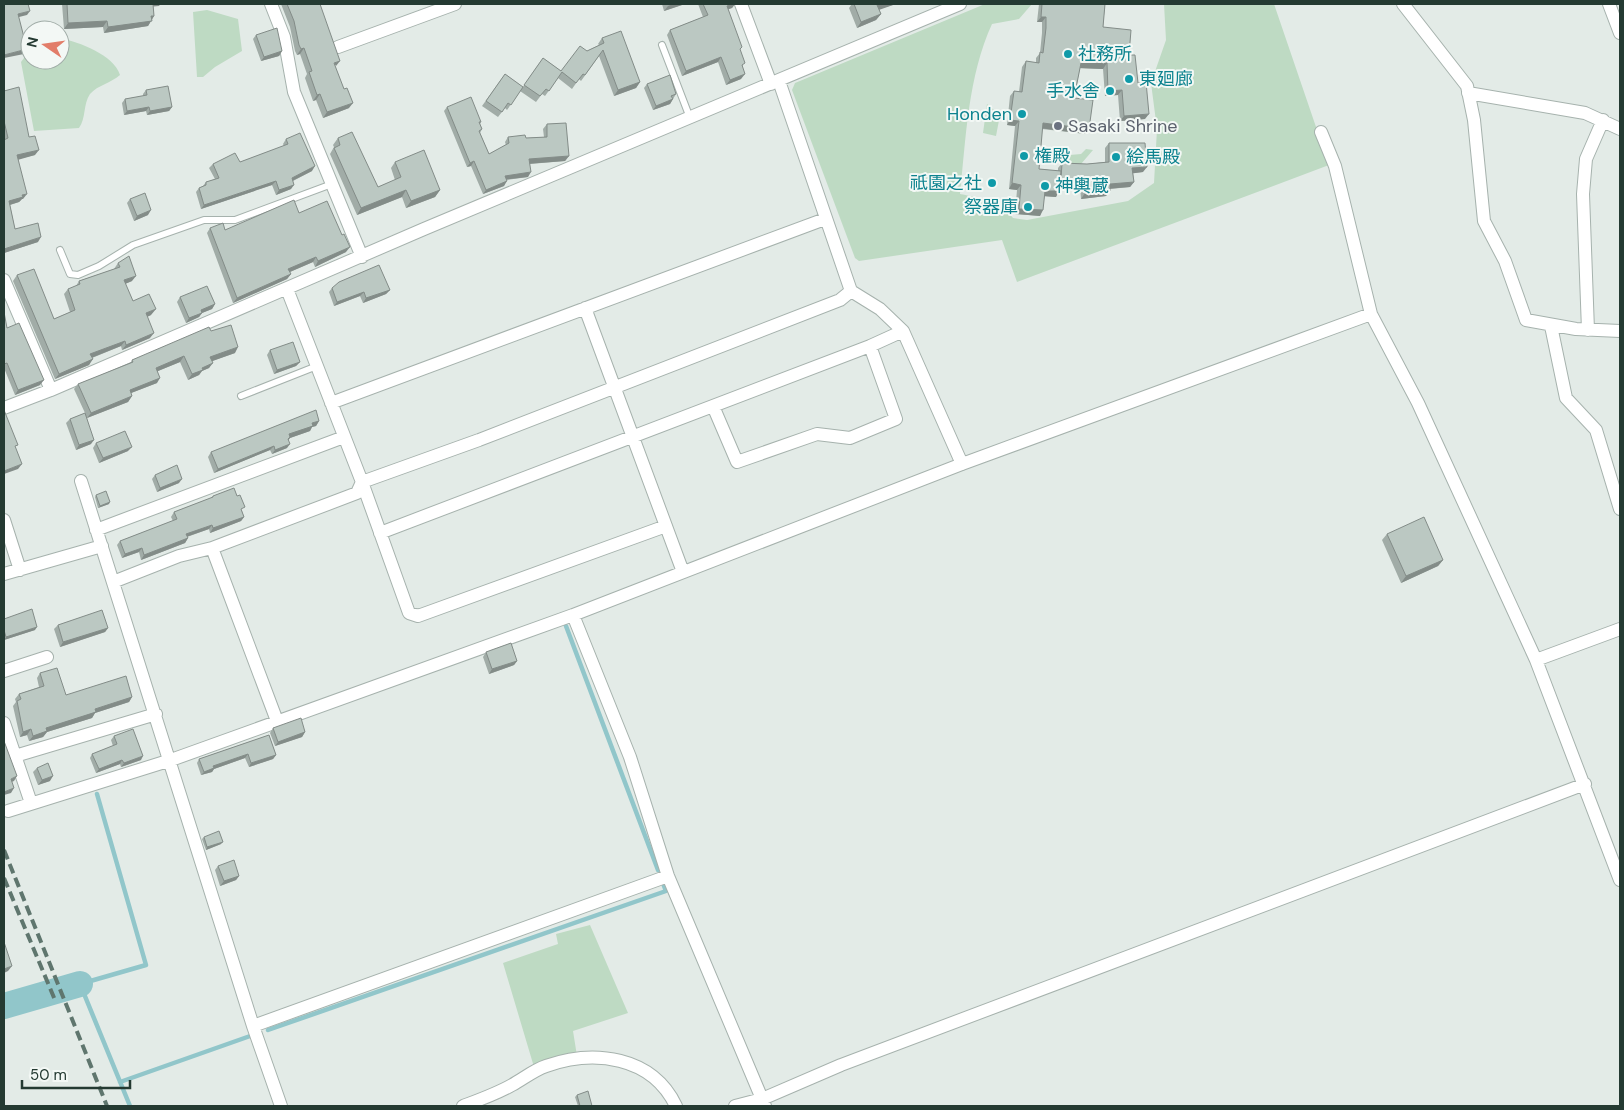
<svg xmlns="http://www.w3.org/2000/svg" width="1624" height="1110" font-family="'DM Sans','Noto Sans JP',sans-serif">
<rect width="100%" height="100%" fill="#e3ebe7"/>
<path fill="#bedac3" d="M985 4H1032L1019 19 992 24C968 76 966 138 960 194 983 199 998 198 1013 218L1027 220 1128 201 1154 183 1157 129 1151 83 1166 40 1164 4H1274L1329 165 1017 282 1002 240 859 261 855 258 792 90 795 83Z
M207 10 238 19 242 51 215 67 203 77H197L193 12Z
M60 38C79 42 114 55 120 75 111 83 98 85 90 94 83 104 86 119 79 128L34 131 21 62 30 50V60H60Z
M987 104 1000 115 996 136 983 133Z
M1086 149 1093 150 1081 164H1067L1070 155 1081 154Z
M590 925 628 1013 573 1031 577 1056 534 1067 503 963 558 944 556 934Z"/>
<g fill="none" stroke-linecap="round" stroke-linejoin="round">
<path stroke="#91c6ca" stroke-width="4.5" d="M566 626 658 870
M97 794 146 965 80 984 130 1106
M268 1030 666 891 664 886
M120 1082 253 1035"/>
<path stroke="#91c6ca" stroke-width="26" d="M4 1006 80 984"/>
<defs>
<path id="service" d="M662 45 690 118
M60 250 70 274 78 275 99 266 133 245 204 220H235L332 184
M241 396 317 366"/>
<path id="minor" d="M271 4 284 37 294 92 362 257
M741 4 771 84
M1403 4 1467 86 1474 120 1484 221 1505 261 1526 320 1576 329 1620 331
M1609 4 1620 33
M338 47 455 4
M779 81 851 291 880 309 903 331 962 464
M1468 93 1585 113 1620 129
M1321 132 1335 166 1371 314 1418 403 1536 660 1620 880
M4 280 51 390
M287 289 362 482 409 613 418 616 666 526
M585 308 683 572
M1551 326 1566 398 1596 430 1620 509
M1588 330 1583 194 1586 159 1603 120
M331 403 825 219
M713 406 737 462 817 434 850 438 896 419 870 346
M4 408 51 390 424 229 960 4
M81 481 253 1026 281 1106
M4 520 20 570
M96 530 344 437
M380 533 870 346 903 331
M212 548 277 721
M4 574 102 546
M113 582 179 556 212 548 357 493 362 482 479 440 840 300 851 291
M573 615 630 757 668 876 765 1106
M1536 660 1620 629
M4 671 47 657
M4 723 31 803
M15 756 156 714
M8 811 171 760 573 615 962 464 1371 314
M253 1026 668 876
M463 1106C479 1100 496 1094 512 1085 523 1079 534 1070 546 1066 594 1049 652 1056 676 1106
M735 1106 762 1099 841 1065 1585 784"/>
</defs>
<use href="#service" stroke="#a6b2ad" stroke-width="8"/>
<use href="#minor" stroke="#a6b2ad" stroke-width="14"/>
<use href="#service" stroke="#fff" stroke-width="6"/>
<use href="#minor" stroke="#fff" stroke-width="12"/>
<path stroke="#5f766e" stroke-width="4" stroke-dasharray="10 5" stroke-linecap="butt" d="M4 850 107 1106
M4 878 55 1000"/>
</g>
<path fill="#a1aca7" d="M62 4H160L159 6H153L154 16 148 26 104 33 103 27 64 29Z
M281 4H320L335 66 349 108 323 118 316 100 313 101 305 78 307 74 300 54 297 55 295 51 290 27Z
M662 4H685L664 11Z
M698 4H735L732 8 728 9 740 50 743 67 741 79 726 85 718 62 682 76 667 35 670 30 703 17Z
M852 4H896L879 9 881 14 876 20 857 28 849 8Z
M1039 4H1105L1103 27 1129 55 1138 83 1145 119 1120 121 1118 95 1105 96 1103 69 1080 68 1074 98 1086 134 1042 129 1039 169 1058 171V168L1062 163 1087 164 1105 162V148L1109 143 1143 172 1133 173 1134 182 1130 187 1110 189 1106 196 1081 199 1080 186 1060 184 1056 197 1045 196 1040 216 1015 214 1017 190 1009 189 1015 126 1007 125 1010 96 1014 91 1019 92 1022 67 1026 61 1036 63V58L1040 53 1042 33V22H1037Z
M256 35 282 51 279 56 261 61 253 39Z
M602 38 640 82 636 88 614 96 599 56 581 81 579 79 572 89 558 78 545 96 542 94 536 102 520 91 543 58 561 71 587 51 599 45 598 44Z
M505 74 523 87 507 110 505 108 498 117 482 106Z
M647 84 676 94 670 104 653 110 644 88Z
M146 90 172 107 169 111 147 115 146 111 124 115 122 103 125 99 143 96V94Z
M4 91 29 137 35 155 18 159 23 199H22L19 202 10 205 15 229 38 242 4 253Z
M447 107 481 122 480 124 482 129 480 133 489 154 506 145 505 142 508 137 526 138 544 137 543 129 547 124 569 156 565 161 530 164 528 177 506 180 504 186 483 194 471 166 467 167 444 111Z
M338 138 378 187 395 180 391 168 395 162 440 190 435 197 406 208 402 197 357 215 330 154 334 147 333 145Z
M286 139 312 171 293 181 291 189 276 195 272 185 201 209 196 192 199 188 203 186 206 182 215 179 209 168 213 164 240 162 284 146 283 144Z
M130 199 148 215 134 221 127 203Z
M299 213 346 252 315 267 313 262 290 272 291 274 287 279 233 303 207 233 210 228 225 230Z
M118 263 132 281 125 284 133 301 151 315 147 317 150 338 122 350 121 346 92 358 89 365 55 379 13 281 17 275 54 319 70 312 64 294 68 289 76 286 79 281 114 269Z
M332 288 390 290 386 294 363 303 360 296 334 306 329 292Z
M180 297 215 304 212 309 202 313 199 317 186 323 177 302Z
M7 328 40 385 15 395 4 368Z
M211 331 235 353 212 361 209 368 202 371 199 375 188 380 180 362 158 371 157 383 131 393 132 396 128 402 87 418 91 444 76 450 66 423 70 419 85 413 74 389 78 384 130 364 132 360Z
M270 350 300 362 296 366 274 374 267 355Z
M319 421 316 426 312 427 310 431 290 438 288 440 287 448 272 454 270 450 214 473 208 457 211 452Z
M96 443 128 451 99 463 93 448Z
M155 475 179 483 157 492 152 479Z
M96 495 109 504 98 508 95 497Z
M213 496 242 511 244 517 241 521 210 533 209 529 187 537 188 538 185 543 141 560 139 552 122 558 117 545 120 541 173 521 171 517 174 512 211 498Z
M1387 534 1443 560 1438 566 1401 583 1382 540Z
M4 619 35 630 4 640Z
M58 625 108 628 105 632 60 647 54 629Z
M486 652 517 661 514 665 489 674 483 657Z
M40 673 66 695 132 697 129 702 95 713 92 718 47 732 43 737 29 741 27 735 20 737 13 706 16 702 15 699 19 694 39 687 37 678Z
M273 728 305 732 302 737 275 746 270 733Z
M269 735 276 755 273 759 249 767 245 758 214 769 212 772 201 775 197 763 199 759Z
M114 736 141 760 121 767 120 764 96 773 90 758 92 754 113 746 111 740Z
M37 768 50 781 38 785 33 772Z
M204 837 221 844 206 850 202 839Z
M218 866 239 876 236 880 220 886 215 870Z
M577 1095 592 1106H578L575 1097Z"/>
<path fill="#838c88" d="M151 4H160L159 6 148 7Z
M673 4H685L664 11 668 6Z
M732 4H735L732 8 723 11 727 6Z
M881 4H896L873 12 877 5Z
M30 11 27 15 15 18 18 14Z
M881 14 876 20 857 28 861 22Z
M151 16H154L148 26 104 33 108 27Z
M1041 17H1046L1042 22H1037Z
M107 21 103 27 64 29 68 23Z
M304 48 300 54 297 55 301 49Z
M27 49 24 54 4 58V55Z
M282 51 279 56 261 61 264 57Z
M721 57 718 62 682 76 686 71Z
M340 61 336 66 334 63Z
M1081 63H1107L1103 69 1077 68Z
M745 74 741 79 726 85 730 80Z
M640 82 636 88 614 96 618 90Z
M1122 90 1118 95 1105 96 1108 91Z
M320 94 316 100 313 101 317 95Z
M673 99 670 104 653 110 656 106Z
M353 103 349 108 323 118 327 112Z
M149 107 146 111 124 115 127 111Z
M172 107 169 111 147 115 150 111Z
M1149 114 1145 119 1120 121 1124 116Z
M1010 120 1019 121 1015 126 1007 125Z
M1043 123 1089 129 1086 134 1039 128Z
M39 150 35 155 14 161 17 155Z
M569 156 565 161 526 164 529 159Z
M474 161 471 166 467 167 470 163Z
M315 166 312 171 288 183 292 178Z
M1147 167 1143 172 1128 174 1132 168Z
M531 172 528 177 502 180 505 176Z
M1061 179 1084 180 1080 186 1058 184Z
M276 181 272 185 201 209 204 205Z
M507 181 504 186 483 194 486 190Z
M1134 182 1130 187 1106 189 1110 184Z
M1012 183 1021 185 1017 190 1009 189Z
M294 185 291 189 276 195 279 190Z
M406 190 402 197 357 215 361 208Z
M440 190 435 197 406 208 411 201Z
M1045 191H1059L1056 197 1041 196Z
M1110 191 1106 196 1081 199 1085 193Z
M27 194 23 199H22L19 202 6 206 9 201 22 195Z
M1019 209 1043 210 1040 216 1015 214Z
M151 210 148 215 134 221 137 216Z
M41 237 38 242 4 253V249Z
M350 247 346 252 315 267 318 261Z
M316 257 313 262 285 274 288 269Z
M291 274 287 279 233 303 237 298Z
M136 276 132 281 120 286 124 280Z
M390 290 386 294 363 303 366 298Z
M364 292 360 296 334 306 337 302Z
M215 304 212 309 202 313 199 317 186 323 189 318 201 310Z
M156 309 151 315 142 319 146 313Z
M154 333 150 338 122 350 126 345Z
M125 341 121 346 86 360 90 354Z
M238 347 235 353 207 363 210 357Z
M184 356 180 362 153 373 156 368Z
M93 359 89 365 55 379 59 374Z
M300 362 296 366 274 374 277 370Z
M213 363 209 368 202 371 199 375 188 380 192 374 202 368Z
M160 378 157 383 126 395 130 390Z
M44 380 40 385 15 395 18 390Z
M132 396 128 402 87 418 91 413Z
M319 421 316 426 312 427 310 431 290 438 287 442 289 434 312 423Z
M94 440 91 444 76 450 79 445Z
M290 444 287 448 272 454 275 450Z
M274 446 270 450 214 473 218 469Z
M132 447 128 451 99 463 103 458Z
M22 464 18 469 4 474V471Z
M182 479 179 483 157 492 160 488Z
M110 502 109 504 98 508 100 506Z
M244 517 241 521 210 533 213 528Z
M212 525 209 529 183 538 186 534Z
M188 538 185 543 141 560 144 555Z
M142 548 139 552 122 558 125 554Z
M1443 560 1438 566 1401 583 1406 576Z
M37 627 35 630 4 640 6 637Z
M108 628 105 632 60 647 63 642Z
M517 661 514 665 489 674 492 669Z
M132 697 129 702 95 713 92 718 47 732 43 737 29 741 33 736 46 728 95 709Z
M31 729 27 735 20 737 23 732Z
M305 732 302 737 275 746 278 742Z
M248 754 245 758 214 769 212 772 201 775 204 772 213 766Z
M276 755 273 759 249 767 251 763Z
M143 756 141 760 121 767 124 763Z
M122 760 120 764 96 773 99 769Z
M17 776 14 781 7 784 11 779Z
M53 776 50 781 38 785 42 780Z
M14 788 11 793 4 795V792Z
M223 842 221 844 206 850 207 847Z
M239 876 236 880 220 886 224 881Z
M12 966 8 971 4 973V969Z"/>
<path fill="#bbc8c2" stroke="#838c88" d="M4 4H28L30 11 18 14 27 49 4 55Z
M67 4H153L154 16H151L152 21 108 27 107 21 68 23Z
M287 4H320L340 61 334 63 344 89 347 88 353 103 327 112 320 94 317 95 309 72 312 71 304 48 301 49 299 45 294 21Z
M703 4H732L727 6 742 47 740 49 745 63 742 65 745 74 730 80 721 57 686 71 670 30 708 15Z
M854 4H881L877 5 881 14 861 22Z
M1042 4H1105L1103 27 1131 30 1129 55H1135L1138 83 1146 82 1149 114 1124 116 1122 90 1108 91 1107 63H1081L1074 98 1093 100 1089 129 1043 123 1039 169 1061 171 1059 191H1045L1043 210 1019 209 1021 185 1012 183 1019 121 1010 120 1014 91 1022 92 1026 61 1039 63 1040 52 1043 53 1046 28V17H1041Z
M277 28 282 51 264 57 256 35Z
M621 31 640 82 618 90 603 50 585 75 583 74 576 83 562 72 549 91 546 89 540 96 524 85 543 58 561 71 580 46 587 51 604 43 602 38Z
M505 74 523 87 511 105 508 103 502 112 486 101Z
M670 75 676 94 671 96 673 99 656 106 647 84Z
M168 86 172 107 150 111 149 107 127 111 125 99 147 95 146 90Z
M19 87 29 137 35 136 39 150 17 155 27 194 22 195 23 197 9 201 15 229 38 223 41 237 4 249V140L8 138 4 121V91Z
M471 97 481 122H479L482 129 479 131 489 154 509 143 508 137 525 135 526 138 547 137V124L566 123 569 156 529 159 531 172 505 176 507 181 486 190 474 161 470 163 447 107Z
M352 132 378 187 401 177 395 162 424 150 440 190 411 201 406 190 361 208 334 148 340 145 338 138Z
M300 133 315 166 292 178 294 185 279 190 276 181 204 205 199 188 206 185V182L219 178 213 164 235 153 240 162 288 144 286 139Z
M1109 143H1145L1147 167 1132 168 1134 182 1110 184V191L1085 193 1084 180 1061 179 1062 163 1087 164 1109 162Z
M145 193 151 210 137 216 130 199Z
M294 200 299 213 327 201 342 235 344 234 350 247 318 261 316 257 288 269 291 274 237 298 210 228 223 223 225 230Z
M129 256 136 276 124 280 133 301 149 294 156 309 146 313 154 333 126 345 125 341 90 354 93 359 59 374 17 275 34 269 54 319 75 310 68 289 80 284 79 281 120 267 118 263Z
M379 265 390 290 366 298 364 292 337 302 332 288 339 282Z
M207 286 215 304 201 310 202 313 189 318 180 297Z
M4 312 7 328 19 323 44 380 18 390 7 363 4 364Z
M231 325 238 347 210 357 213 363 202 368 203 370 192 374 184 356 156 368 160 378 130 390 132 396 91 413 78 384 133 362 132 360 209 327 211 331Z
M293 342 300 362 277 370 270 350Z
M4 410 18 445 15 446 22 464 4 471Z
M316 410 319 421 312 423 313 426 289 434 290 437 288 439 290 444 275 450 274 446 218 469 211 452Z
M85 413 94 440 79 445 70 419Z
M125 431 132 447 103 458 96 443Z
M177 465 182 479 160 488 155 475Z
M234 488 237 496 240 495 245 507 241 509 244 517 213 528 212 525 186 534 188 538 144 555 142 548 125 554 120 541 177 519 174 512 213 497V496Z
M106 491 110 502 100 506 96 495Z
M1424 517 1443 560 1406 576 1387 534Z
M32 609 37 627 6 637 4 630V619Z
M102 610 108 628 63 642 58 625Z
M511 643 517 661 492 669 486 652Z
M57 668 66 695 126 676 132 697 95 709 96 712 46 728 47 731 33 736 31 729 23 732 17 701 21 699 19 694 44 686 40 673Z
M301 718 305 732 278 742 273 728Z
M133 729 143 756 124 763 122 760 99 769 92 754 117 744 114 736Z
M269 735 276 755 251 763 248 754 213 766 214 768 204 772 199 759Z
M4 741 17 776 11 779 14 788 4 792Z
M48 763 53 776 42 780 37 768Z
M219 831 223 842 207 847 204 837Z
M234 860 239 876 224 881 218 866Z
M4 942 12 966 4 969Z
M588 1091 592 1106H580L577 1095Z"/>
<g fill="#0f9aa8" stroke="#f3f8f5" stroke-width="2">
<circle cx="1068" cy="54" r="5"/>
<circle cx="1129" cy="79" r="5"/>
<circle cx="1110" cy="91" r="5"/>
<circle cx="1022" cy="114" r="5"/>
<circle cx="1024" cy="156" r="5"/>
<circle cx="1116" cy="157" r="5"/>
<circle cx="992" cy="183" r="5"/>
<circle cx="1045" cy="186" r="5"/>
<circle cx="1028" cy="207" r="5"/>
</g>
<circle fill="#6b7280" stroke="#f3f8f5" stroke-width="2" cx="1058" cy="126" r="5"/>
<g text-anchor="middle" stroke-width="4" stroke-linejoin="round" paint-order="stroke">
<g font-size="18" fill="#0d838f" stroke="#f3f8f5" text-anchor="start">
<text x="1078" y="60">社務所</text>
<text x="1139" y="85">東廻廊</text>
<text x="1100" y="97" text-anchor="end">手水舎</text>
<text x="1012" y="120" text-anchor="end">Honden</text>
<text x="1034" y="162">権殿</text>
<text x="1126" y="163">絵馬殿</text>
<text x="982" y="189" text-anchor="end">祇園之社</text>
<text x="1055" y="192">神輿蔵</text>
<text x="1018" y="213" text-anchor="end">祭器庫</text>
</g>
<g font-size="18" fill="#5b616d" stroke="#f3f8f5" text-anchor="start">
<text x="1068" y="132">Sasaki Shrine</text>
</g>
</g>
<rect width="1624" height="1110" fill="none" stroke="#243a32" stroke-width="10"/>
<g transform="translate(45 45) rotate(283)"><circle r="24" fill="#f3f8f5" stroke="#a0aca7"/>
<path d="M0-4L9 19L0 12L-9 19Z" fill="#e27d69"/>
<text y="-8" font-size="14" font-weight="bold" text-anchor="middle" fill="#243a32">N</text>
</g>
<path d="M22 1080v8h108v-8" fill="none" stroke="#243a32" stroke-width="2.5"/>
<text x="30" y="1080" font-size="15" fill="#243a32" stroke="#f3f8f5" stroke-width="4" paint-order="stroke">50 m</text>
</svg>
